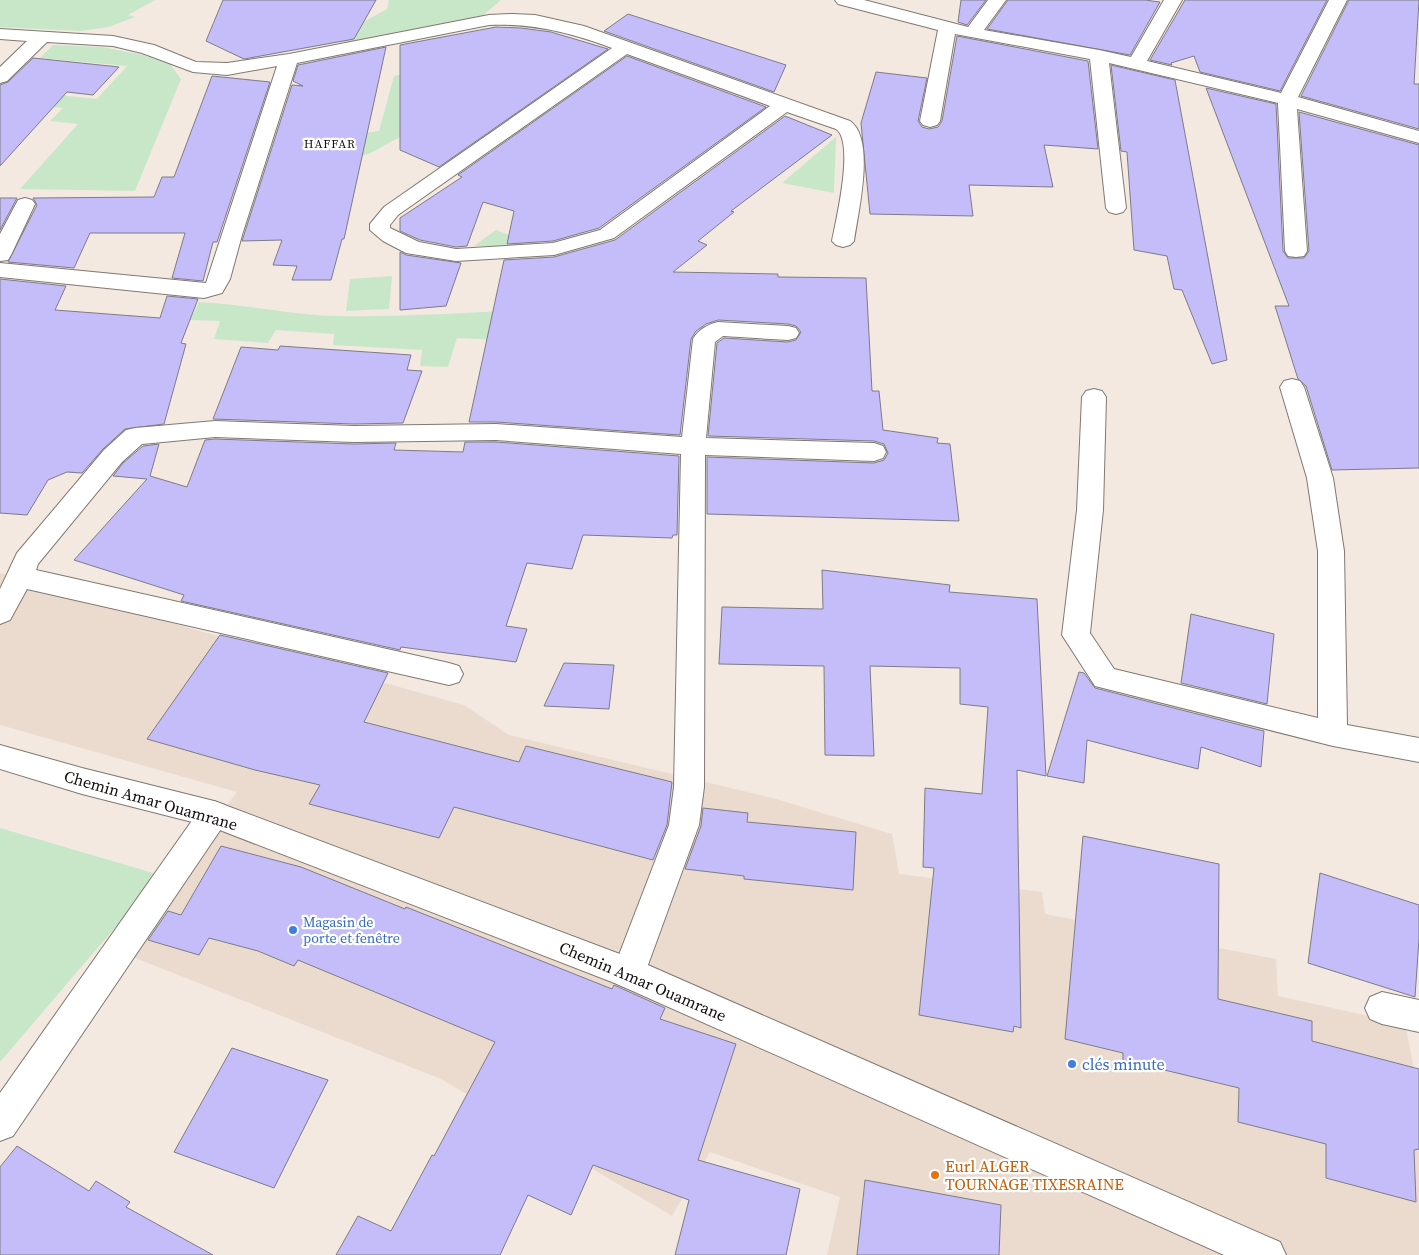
<svg xmlns="http://www.w3.org/2000/svg" width="1419" height="1255" font-family="'Source Serif 4',serif">
<rect width="100%" height="100%" fill="#f3e9e1"/>
<path fill="#ebdbce" d="M0 573 255 647 464 705 509 735 776 799 892 834 899 874 1042 892 1045 914 1276 959 1278 996 1405 1024 1419 1093V1255H827L840 1197 710 1152 672 1216 441 1079 115 950 237 792 0 725Z"/>
<path fill="#c8e7c8" d="M0 0H155L128 15 135 17 109 27 80 31 0 27Z
M389 0H501L481 17 345 44 339 35 387 9Z
M53 45 102 47 143 55 170 64 181 79 135 191 20 189 78 124 50 121 63 108 0 102 8 90 97 99 127 66 40 58Z
M442 69 473 91 397 139C384 144 374 154 360 156L366 133 379 131 394 76Z
M836 137 834 193 782 183Z
M496 230 536 246H474Z
M392 276 389 309 346 311 350 279Z
M199 302C245 304 291 315 337 316 392 317 447 314 501 311L542 342 457 338 448 367 420 366 422 350 333 345 334 334 276 330 268 343 214 339 220 321 190 320Z
M0 828 160 875 0 1062Z"/>
<path fill="#c5bdfa" stroke="#7d7c86" d="M223 0H376L354 39 244 59 206 41Z
M961 0H986L967 25 958 22Z
M1008 0H1145L1160 2 1130 55 987 29Z
M1185 0H1327L1280 91 1200 72 1194 56 1171 63 1172 65 1150 60Z
M1349 0H1419L1414 84H1419V129L1301 96Z
M628 14 786 65 774 92 604 31Z
M496 27 521 28 551 32 608 49 439 167 400 150V45Z
M957 36 1088 61 1098 149 1044 145 1053 187 969 185 973 216 870 214 861 123 876 72 927 78 918 121 922 127 929 129 938 127 942 121Z
M386 47 344 239H342L331 280H292L297 266 273 265 282 240 242 241 292 85 303 86 293 81 298 65Z
M627 56 766 107 599 228 553 241 507 244 514 211 483 202 467 246 456 247 420 240 400 231V218L462 177 458 175Z
M33 58 119 67 93 95 67 92 0 166V85L8 82Z
M1111 65 1175 80 1227 360 1212 364 1182 290 1174 289 1167 256 1134 250 1127 152 1121 151Z
M212 76 270 82 217 242H213L203 281 172 278 185 233H90L74 268 8 262 37 205 33 198 154 197 162 177H174Z
M1206 88 1276 104 1283 251 1288 258H1304L1309 251 1299 112 1419 145V468L1332 470 1306 386 1298 379 1275 306H1289Z
M785 116 832 135 731 211 734 212 698 241 707 245 673 272 778 274V277L866 278 872 391H879L883 430 938 438 937 443 950 444 959 521 707 514V457L874 463 884 460 888 453 884 444 874 441 708 436 717 343 724 338 788 342 796 340 801 332 796 326 788 324 718 320 706 324 696 331 691 339 680 435 496 422H469L504 260 554 257 615 240Z
M0 198H17L0 230Z
M400 252 406 255 461 263 446 306 400 310Z
M0 279 66 286 55 310 160 318 167 296 198 299 181 343 186 344 164 424 125 429 103 449 82 473 67 472 48 480 27 515 0 513Z
M280 346 411 355 407 370 422 371 403 423 354 424 213 419 241 347 278 350Z
M215 439 354 444 396 443 394 450 463 452 465 442H496L679 456 677 535H673L672 538 583 535 572 569 527 563 506 626 527 629 516 662 401 647 400 650 181 601 184 595 74 560 147 479 113 476 123 463 143 446 159 444 150 476 187 487 205 440Z
M822 570 950 585 949 592 1037 599 1046 776 1017 770 1021 1028 1014 1026 1013 1032 919 1015 934 868 923 867 925 788 982 794 988 707 960 704V668L870 666 874 756 825 755 824 666 719 664 722 607 823 609Z
M1191 614 1274 634 1267 704 1181 683Z
M220 635 388 673 364 722 519 762 526 746 672 782 667 825 653 860 454 807 439 838 309 804 320 785 255 770 147 739Z
M564 663 614 665 609 709 544 706Z
M1079 672 1084 673 1095 688 1264 731 1261 767 1201 747 1198 769 1087 740 1084 783 1047 776Z
M703 808 748 813 747 822 856 832 853 890 744 879V876L685 869 701 826Z
M1083 836 1219 864 1218 999 1312 1021V1041L1419 1069V1149L1414 1150 1416 1202 1326 1178V1144L1238 1122 1239 1088 1123 1060V1053L1065 1039Z
M221 846 301 867 405 909 406 907 612 989 614 985 665 1008 660 1019 736 1044 698 1160 800 1189 786 1255H675L689 1200 593 1165 571 1215 528 1195 500 1255H336L358 1216 391 1231 432 1155 434 1156 495 1042 298 960 294 966 258 951 209 938 199 955 148 940 168 911 181 915Z
M1320 873 1419 905V939L1415 997 1308 963Z
M232 1048 328 1080 274 1188 174 1152Z
M17 1146 89 1191 96 1181 130 1202 126 1207 213 1255H0V1167Z
M865 1180 1001 1205 999 1255H857Z"/>
<g fill="none" stroke-linecap="round" stroke-linejoin="round">
<defs>
<path id="street" d="M835 0H864L968 27 988 0H1006L984 30 1099 50 1131 57 1164 0H1182L1147 61 1281 93 1329 0H1347L1298 97 1419 131V143L1297 109 1307 251 1304 256 1296 257 1288 256 1285 251 1278 103 1109 63 1126 208 1123 212 1116 214 1109 212 1106 208 1090 59 955 34 940 121 937 125 930 127 923 125 920 121 938 30 838 4Z
M512 14 535 15 584 26 850 121C876 139 858 212 854 241L850 245 843 247 836 245 832 241C836 220 855 142 836 129L787 112 614 238 554 255 456 261 406 253 383 241 370 230V224L384 207 612 48C571 33 533 23 489 25L297 63 242 235 230 279 222 293 204 298 0 277V263L206 283 277 66 227 75 193 72 142 53 113 46 47 42 7 81 0 83V67L27 41 0 39V29L113 36 154 45 196 62 227 63 289 54 489 15ZM627 54 770 106 600 230 553 243 456 249 419 242 390 228V225L398 215Z
M25 198 32 200 35 204 11 255 8 260 0 261V234L18 200Z
M718 322 788 326 796 328 799 333 796 338 788 340 723 336 715 342 706 438 874 443 883 446 886 452 883 458 874 461 705 455 704 787 699 825 641 984 629 989 617 984 612 973 669 825 674 787 681 454 496 440 354 442 215 437 142 444 122 462 38 564 36 570 449 663 459 666 463 674 459 682 449 685 27 589 10 620 0 624V589L17 553 104 450 126 430 135 428 215 421 354 426 496 424 682 437 693 339C698 330 708 324 718 322Z
M1292 379 1300 381 1304 387 1333 478 1344 551 1347 725 1419 738V762L1333 746 1095 686 1062 635 1077 510 1082 397 1086 391 1094 389 1102 391 1106 397 1103 510 1090 633 1114 669 1318 718V551L1307 478 1280 387 1284 381Z
M214 801 225 805 229 814 225 823 13 1136 0 1141V1093L203 805Z
M1382 992 1419 1000V1032L1382 1024 1370 1019 1365 1008 1370 997Z"/>
<path id="secondary" d="M0 745 82 768 214 801 641 962 1280 1242 1286 1255H1224L617 984 212 827 82 794 0 769Z"/>
</defs>
<use href="#street" stroke="#817871" stroke-width="2"/>
<use href="#secondary" stroke="#817871" stroke-width="2"/>
<use href="#street" fill="#fff" fill-rule="evenodd"/>
<use href="#secondary" fill="#fff" fill-rule="evenodd"/>
</g>
<g fill="#3f7fe0" stroke="#fff" stroke-width="2">
<circle cx="293" cy="930" r="5"/>
<circle cx="1072" cy="1064" r="5"/>
</g>
<circle fill="#e8710a" stroke="#fff" stroke-width="2" cx="935" cy="1175" r="5"/>
<g text-anchor="middle" stroke-width="4.5" stroke-linejoin="round" paint-order="stroke">
<g font-size="12" letter-spacing="1" fill="#120e0c" stroke="#fff">
<text x="330" y="148">HAFFAR</text>
</g>
<g font-size="14" fill="#366cbe" stroke="#fff" text-anchor="start">
<text x="303" y="927">Magasin de<tspan x="303" dy="16">porte et fenêtre</tspan></text>
</g>
<g font-size="16" fill="#120e0c" stroke="#fff">
<text transform="translate(151 800) rotate(16)" y="6">Chemin Amar Ouamrane</text>
<text transform="translate(643 981) rotate(23)" y="6">Chemin Amar Ouamrane</text>
</g>
<g font-size="16" fill="#366cbe" stroke="#fff" text-anchor="start">
<text x="1082" y="1070">clés minute</text>
</g>
<g font-size="16" fill="#c56008" stroke="#fff" text-anchor="start">
<text x="945" y="1172">Eurl ALGER<tspan x="945" dy="18">TOURNAGE TIXESRAINE</tspan></text>
</g>
</g>
</svg>
